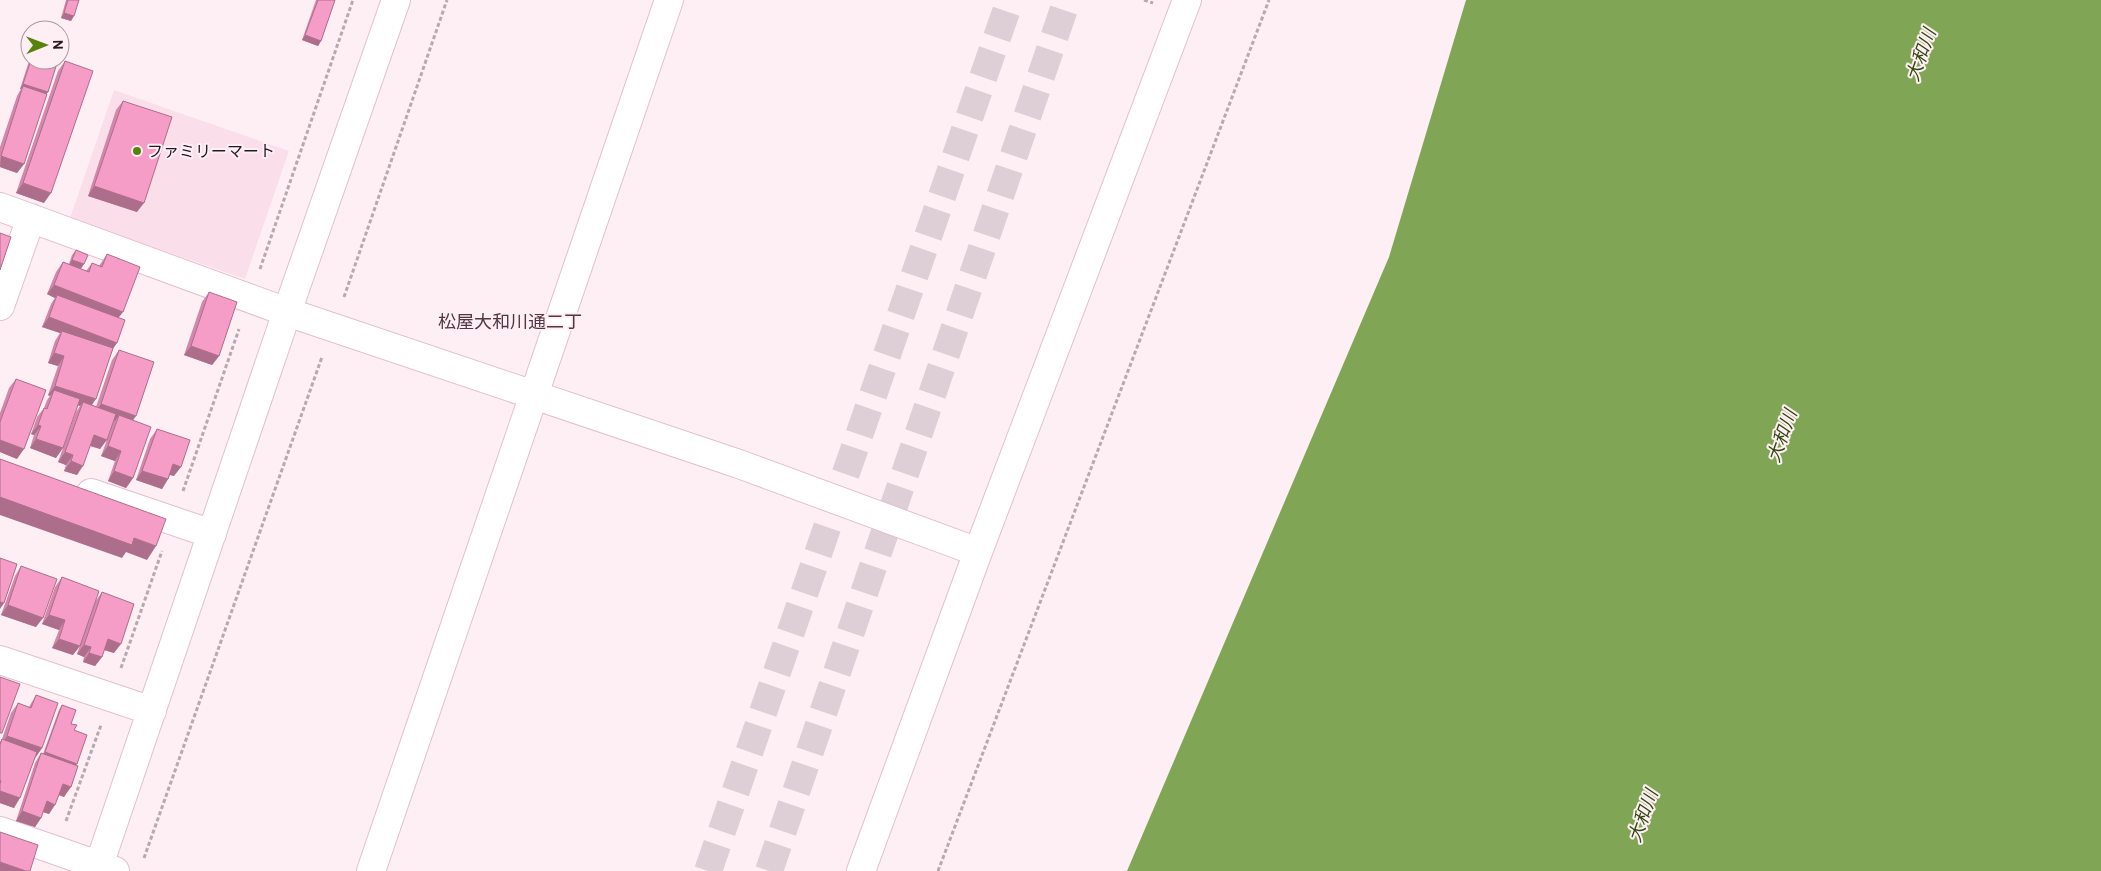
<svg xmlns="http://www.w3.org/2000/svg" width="2101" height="871" font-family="Overpass,'Noto Sans JP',sans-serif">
<rect width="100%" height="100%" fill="#feeff5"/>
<path fill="#fadfea" d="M114 90 289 151 245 279 70 218Z"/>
<path fill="#80a655" d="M1466 0H2101V871H1127L1389 257Z"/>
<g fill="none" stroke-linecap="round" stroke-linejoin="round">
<path stroke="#ddcfd5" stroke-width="28" stroke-dasharray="28 14" stroke-linecap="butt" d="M708 871 1010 0
M769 871 1067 0"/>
<defs>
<path id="minor" d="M0 207 287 312 739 464 978 552
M0 306 31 218
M91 493 212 534
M0 660 152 711
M0 831 115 871
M97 871 287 312 396 0
M371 871 669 0
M861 871 978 552 1187 0"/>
</defs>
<use href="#minor" stroke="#e4bfcf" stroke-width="30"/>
<path stroke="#b7a9af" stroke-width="3" stroke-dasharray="4 2.5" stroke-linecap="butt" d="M1144 0 1153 3
M260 269 353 0
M344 297 447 0
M183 491 239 329
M121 668 162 551
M66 821 101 725
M144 858 322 357
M938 871 1269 0"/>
<use href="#minor" stroke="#fff" stroke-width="28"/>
</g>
<path fill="#d387ab" d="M66 0H79L71 21 61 18Z
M316 0H335L321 41 318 46 302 40Z
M30 58V60H58L48 92 46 94 24 164 17 173 0 167V147L17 96 21 89H20Z
M65 61 44 203 16 193 58 71Z
M123 101 137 212 88 196 116 110Z
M76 250 84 264 81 269 86 271 92 263 99 266 107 254 118 318 113 349 92 405 96 407 112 360 119 350 133 420V478L126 488 108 481 115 461 101 456 111 429 100 449 90 446 77 475 64 471 66 465 58 462 76 412 80 406 78 405 56 458 30 448 34 435 31 434 37 417 44 408 47 400 50 396 48 395 58 366 48 363 55 341 60 333 42 327 51 304 55 298 47 294 56 272 63 262 69 264 72 255Z
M209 292 219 356 212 365 184 355 202 302Z
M16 379 17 459 0 452V413L9 388Z
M157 429 174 476 170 475 168 479 162 489 136 480 150 439Z
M21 566 36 627 1 615 15 576Z
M62 577 73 655 52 648 59 630 42 624 55 587Z
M102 592 114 653 104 650 102 657 95 666 83 662 84 657 77 654 95 602Z
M36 695 42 748 35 758 14 808 0 803V742L2 739 11 713 18 703 29 707Z
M62 705 74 730 76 765 64 797 59 795 49 814 43 812 41 818 35 827 16 821 35 763 41 753 43 754 59 710Z"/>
<path fill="#ac6e8b" d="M64 13 74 16 71 21 61 18Z
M305 35 321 41 318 46 302 40Z
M23 84 48 92 44 97 23 86 21 89H20Z
M1 156 24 164 17 173 0 167Z
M23 183 51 193 44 203 16 193Z
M94 186 144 203 137 212 88 196Z
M72 260 84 264 80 269 69 265Z
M54 285 123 312 116 321 57 295 55 298 47 294Z
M49 317 117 343 110 353 62 331 60 333 42 327Z
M191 346 219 356 212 365 184 355Z
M54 353 64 356 58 366 48 363Z
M55 386 96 399 89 409 83 402 80 406 52 396 54 390 50 396 48 395Z
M101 404 136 416 129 426 119 415 115 421 94 414Z
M38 425 41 426 34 435 31 434Z
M94 435 107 440 100 449 88 445Z
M36 439 63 448 56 458 30 448Z
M0 440 24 449 17 459 0 452Z
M108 446 121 451 115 461 101 456Z
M65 452 73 455 66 465 58 462Z
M71 461 83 466 77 475 64 471Z
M173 464 181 467 174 476 167 474Z
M114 471 133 478 126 488 108 481Z
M142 471 168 479 162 489 136 480Z
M0 497 134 538 156 546 147 560 126 552 122 558 0 515Z
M0 602 4 603 0 609Z
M8 605 43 618 36 627 1 615Z
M49 615 65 620 59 630 42 624Z
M59 639 80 646 73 655 52 648Z
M108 639 121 644 114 653 101 649Z
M84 645 91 647 84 657 77 654Z
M89 653 102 657 95 666 83 662Z
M7 736 42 748 35 758 0 746Z
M45 752 77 764 73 769 42 757Z
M63 784 71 787 64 797 56 794Z
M0 791 20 798 14 808 0 803Z
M47 801 55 805 49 814 40 811Z
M22 811 41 818 35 827 16 821Z
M0 862 26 871H0Z"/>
<path fill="#f59dc7" stroke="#ac6e8b" d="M68 0H79L74 16 64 13Z
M318 0H335L321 41 305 35Z
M31 60H58L48 92 23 84Z
M65 61 93 71 51 193 23 183Z
M23 86 47 94 24 164 1 156Z
M123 101 172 117 144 203 94 186Z
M0 233 11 237 0 270Z
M76 250 88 255 84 264 72 260Z
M107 254 140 267 123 312 54 285 63 262 89 272 92 263 102 267Z
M209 292 237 302 219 356 191 346Z
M57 295 125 320 117 343 49 317Z
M62 331 113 348 96 399 55 386 64 356 54 353Z
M119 350 154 362 136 416 101 404Z
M16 379 46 390 24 449 0 440V422Z
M54 390 80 399 63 448 36 439 41 426 38 425 44 408 47 409Z
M83 402 116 414 107 440 94 435 83 466 71 461 73 455 65 452Z
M119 415 151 427 133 478 114 471 121 451 108 446Z
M157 429 190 440 181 467 173 464 168 479 142 471Z
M0 459 166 519 156 546 134 538 132 545 0 497Z
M0 558 17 564 4 603 0 602Z
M21 566 57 579 43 618 8 605Z
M62 577 99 591 80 646 59 639 65 620 49 615Z
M102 592 134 604 121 644 108 639 102 657 89 653 91 647 84 645Z
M0 677 20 684 2 733H0Z
M36 695 58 703 42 748 7 736 18 703 31 708Z
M62 705 76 710 71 724 77 725 74 730 87 735 77 764 45 752Z
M2 739 37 752 20 798 0 791V784L1 781 0 780V745Z
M41 753 78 766 71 787 63 784 55 805 47 801 41 818 22 811Z
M0 832 38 845 30 871H26L0 862Z"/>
<circle fill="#57830d" stroke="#feeff5" stroke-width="2" cx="137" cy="151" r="5"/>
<g text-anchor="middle" stroke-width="4" stroke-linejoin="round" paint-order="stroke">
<g font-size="16" fill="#25181e" stroke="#feeff5" text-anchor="start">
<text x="147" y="157">ファミリーマート</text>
</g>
<g font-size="18" font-style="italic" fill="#30480e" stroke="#feeff5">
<text transform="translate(1921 55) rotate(-70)" y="6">大和川</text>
<text transform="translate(1782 436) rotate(-70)" y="6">大和川</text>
<text transform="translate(1643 816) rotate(-70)" y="6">大和川</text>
</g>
<g font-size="18" fill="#533543" stroke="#feeff5">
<text x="510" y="328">松屋大和川通二丁</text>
</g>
</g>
<g transform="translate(45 45) rotate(89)"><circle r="24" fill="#feeff5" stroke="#a7999f"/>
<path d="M0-4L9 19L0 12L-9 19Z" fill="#57830d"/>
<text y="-8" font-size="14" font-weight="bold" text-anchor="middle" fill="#25181e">N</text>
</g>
</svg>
